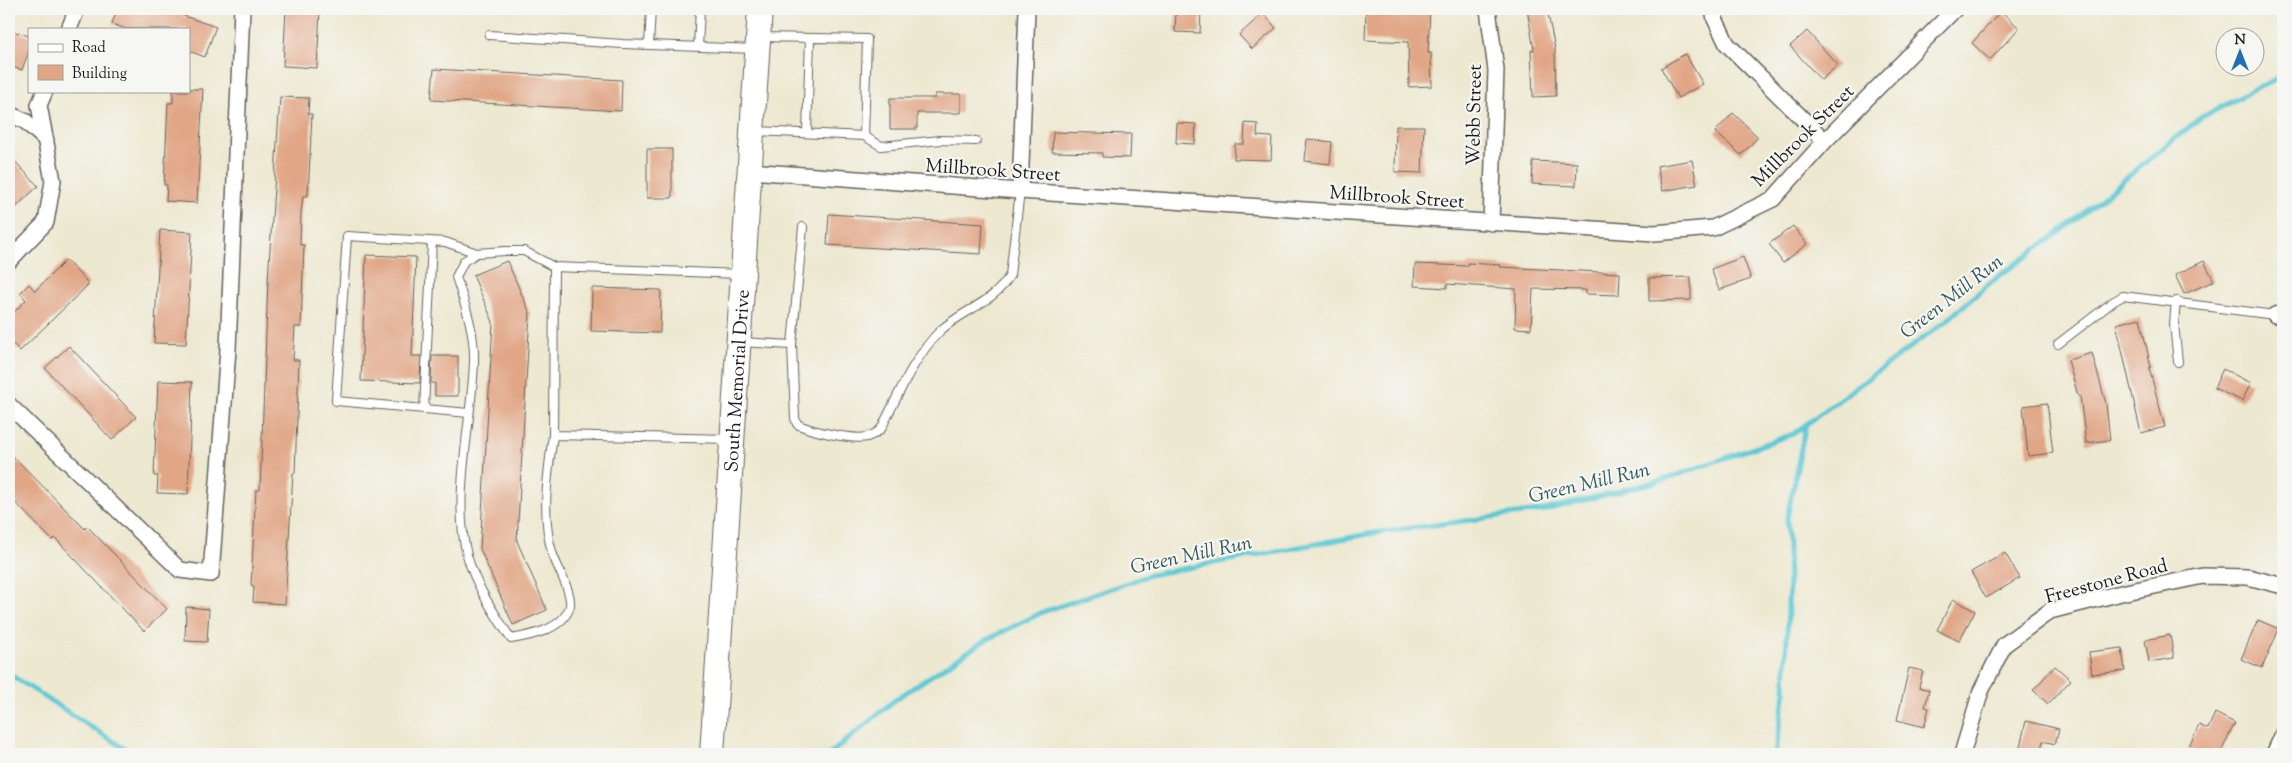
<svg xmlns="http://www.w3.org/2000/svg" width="2292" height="763" font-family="'Sorts Mill Goudy',serif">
<rect width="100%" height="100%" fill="#f6f6f2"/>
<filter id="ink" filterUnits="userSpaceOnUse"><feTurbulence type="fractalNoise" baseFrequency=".02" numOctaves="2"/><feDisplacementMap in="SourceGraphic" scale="10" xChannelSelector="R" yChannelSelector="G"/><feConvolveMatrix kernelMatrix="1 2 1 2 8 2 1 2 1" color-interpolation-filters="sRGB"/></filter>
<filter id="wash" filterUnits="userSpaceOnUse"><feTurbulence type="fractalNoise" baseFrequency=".0096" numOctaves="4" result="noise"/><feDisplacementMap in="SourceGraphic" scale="20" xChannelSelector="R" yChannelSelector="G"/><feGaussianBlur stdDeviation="1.12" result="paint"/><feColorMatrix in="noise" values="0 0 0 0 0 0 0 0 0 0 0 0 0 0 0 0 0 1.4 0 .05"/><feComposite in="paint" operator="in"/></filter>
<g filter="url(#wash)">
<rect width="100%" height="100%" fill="#ede8d0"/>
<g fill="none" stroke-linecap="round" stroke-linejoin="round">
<path stroke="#5dc9d5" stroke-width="5" d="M9 674 133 754
M830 754 896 699 984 641 1043 612 1150 575 1374 533 1545 510 1663 480 1793 434 1946 321 1991 282 2065 228 2200 118 2283 75
M1775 754 1785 692 1789 581 1787 518 1806 424"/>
</g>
<g id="blocks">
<path fill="#e1a686" d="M117 9H164L216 27 215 29 205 57 189 51V29H126L112 24Z
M286 9H320L317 68 283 66Z
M1176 9H1201L1200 33 1175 32Z
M1407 9H1430L1428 53H1431L1432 86 1409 87 1408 42 1365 40 1366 10 1407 12Z
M1527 9H1547L1555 49 1556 96 1533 97 1531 50H1534Z
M2001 11 2019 28 1990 60 1972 43Z
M1263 13 1276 28 1252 49 1239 35Z
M9 30 29 36V50L22 70 9 66Z
M1807 31 1838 65 1821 80 1790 46Z
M1685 54 1703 84 1678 98 1661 68Z
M434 69 622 80 621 111 431 100Z
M189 89H203L197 203 166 201 167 185H164L168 103H173V91H189Z
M935 94H961V113H917V129H890V98H935Z
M280 97 309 98 308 114H312L308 196H303L301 212 300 245H304L301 327H295L293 360H299L295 473H293L285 604 253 602 254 586 251 585 256 490H260L268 280Z
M1733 113 1758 137 1741 155 1715 132Z
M1177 123 1196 124 1195 144 1176 143Z
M1245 123 1258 124 1257 136 1272 137 1271 160 1234 159 1235 144H1244Z
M1396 126H1424L1422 173 1395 172Z
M1053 132 1131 134 1130 158 1102 157V153L1052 152Z
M1307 139 1332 142 1330 164 1305 161Z
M647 149H672V198H647Z
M9 155 38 186 9 214Z
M1692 160 1697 185 1662 191 1657 166Z
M1533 161 1577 163 1576 186 1532 184Z
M829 214 983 224 981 254 827 245Z
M1793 226 1807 244 1783 263 1769 244Z
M160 230 192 232 186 344 154 343Z
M366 255 416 257 412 356H421L420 383 361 381Z
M1743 257 1751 279 1719 290 1711 269Z
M66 260 89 284 20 351 9 340V317L26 300 20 293 29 284 35 291Z
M507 261 530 313 517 541 547 610 513 625 480 549 493 322 473 275Z
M2204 261 2214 281 2184 294 2175 275Z
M1468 263 1501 265 1500 267 1620 273 1619 295 1586 294V290L1533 289 1531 329 1515 328 1516 289 1447 284V288L1414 286 1415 264 1468 266Z
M1691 277V300L1649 301V278Z
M592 288 661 290 660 333 591 331Z
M2140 318 2151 367 2149 368 2165 427 2141 433 2116 324Z
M69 346 136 417 112 440 45 368Z
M2092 353 2106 404 2110 440 2086 443 2080 396H2078L2068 360Z
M432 356H458V396H435V383H431Z
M2223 369 2251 383 2242 401 2214 388Z
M158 381 192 382 188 494 157 493 158 476H154Z
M2047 403 2053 453 2028 456 2023 406Z
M9 452 85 529 87 526 167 609 144 631 55 538 52 540 9 496Z
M2005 553 2020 578 1986 598 1971 572Z
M1953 599 1975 611 1959 641 1937 630Z
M186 607 209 609 207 642 185 641Z
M2258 620 2279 629 2262 668 2241 659Z
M2170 635 2174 658 2149 662 2145 640Z
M2122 648 2125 671 2092 674 2089 652Z
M2055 666 2071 680 2048 704 2033 690Z
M1909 668 1923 671 1919 687 1929 690 1925 707 1929 708 1924 727 1897 720Z
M2215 713 2235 723 2220 754H2201L2188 749 2199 725 2208 729Z
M2026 721 2059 729 2055 744 2043 741 2040 754 2019 751Z"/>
</g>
</g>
<g filter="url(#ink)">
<use href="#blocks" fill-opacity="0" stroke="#65635b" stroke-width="1"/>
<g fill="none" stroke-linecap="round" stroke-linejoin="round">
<defs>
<path id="service" d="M489 35 623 44 755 49
M649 45 651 9
M698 47 700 9
M754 131 864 136 867 39 761 37
M807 133 810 38
M864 136 881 146 941 140 976 141
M803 227 792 345 795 418 797 424C810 431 852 440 867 437 873 435 877 433 881 429 898 396 914 356 941 330 963 310 995 302 1010 275L1020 191
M554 267 553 435 730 439
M2176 301 2174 324 2178 362
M741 342 792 345
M2058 344 2114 301 2123 296 2275 315
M424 409 432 242
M469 413 336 401 347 236 445 242 477 253
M553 435C548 473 541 514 552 552 556 566 575 596 569 609 561 630 529 636 511 639 494 613 475 585 467 555 452 499 472 420 474 362 475 332 465 304 456 277L464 261 477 253 505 251H524L554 267 741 274"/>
<path id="minor" d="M1488 9 1496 70 1491 223
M1713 9 1715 19 1727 44 1825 141
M69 29 77 9
M9 114 25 121 46 140
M749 171 1020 191 1654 233 1713 228 1773 199 1825 141 1955 9
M1020 191 1027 9
M9 261 46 222 53 181 39 105 45 91
M2275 315 2283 313
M9 405 180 570 211 574 228 349 242 9
M1962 754 1981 691 2004 645 2050 611 2121 593 2203 576 2248 577 2283 586
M2274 754 2283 734"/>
<g id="primary">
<path id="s1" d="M712 754 760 9"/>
</g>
</defs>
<use href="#service" stroke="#65635b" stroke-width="10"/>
<use href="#minor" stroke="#65635b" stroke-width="18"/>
<use href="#primary" stroke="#65635b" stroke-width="26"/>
<use href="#service" stroke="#fff" stroke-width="8"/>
<use href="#minor" stroke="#fff" stroke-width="15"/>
<use href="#primary" stroke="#fff" stroke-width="24"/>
</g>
</g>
<g text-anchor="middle" stroke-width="4.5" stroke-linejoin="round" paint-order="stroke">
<g font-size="19" fill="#1c1c1c" stroke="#f6f6f2">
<text transform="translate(1473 115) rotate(-89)" y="7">Webb Street</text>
<text transform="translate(1802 135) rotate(-45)" y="7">Millbrook Street</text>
<text transform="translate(993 169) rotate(4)" y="7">Millbrook Street</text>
<text transform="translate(1397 196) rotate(4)" y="7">Millbrook Street</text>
<text dy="7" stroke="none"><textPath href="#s1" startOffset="374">South Memorial Drive</textPath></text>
<text transform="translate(2106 580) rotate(-15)" y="7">Freestone Road</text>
</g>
<g font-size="20" font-style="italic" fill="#33595d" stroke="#f6f6f2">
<text transform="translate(1951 296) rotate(-38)" y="7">Green Mill Run</text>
<text transform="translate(1589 482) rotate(-13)" y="7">Green Mill Run</text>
<text transform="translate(1191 554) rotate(-12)" y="7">Green Mill Run</text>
</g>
</g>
<rect width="2292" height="763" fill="none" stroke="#f6f6f2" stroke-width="30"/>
<rect x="28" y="28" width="162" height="65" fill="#f6f6f2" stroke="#9f9f9c"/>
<rect x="38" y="44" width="25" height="8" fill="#ffffff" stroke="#9f9f9c"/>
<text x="72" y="52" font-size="15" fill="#1c1c1c">Road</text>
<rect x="38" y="65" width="25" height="15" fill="#e1a686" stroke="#9f9f9c"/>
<text x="72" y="78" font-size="15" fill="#1c1c1c">Building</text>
<g transform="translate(2240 52)"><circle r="24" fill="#f6f6f2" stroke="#9f9f9c"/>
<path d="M0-4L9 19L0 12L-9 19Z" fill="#1f6fb2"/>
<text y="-8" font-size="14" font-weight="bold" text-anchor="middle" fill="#1c1c1c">N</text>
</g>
</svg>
